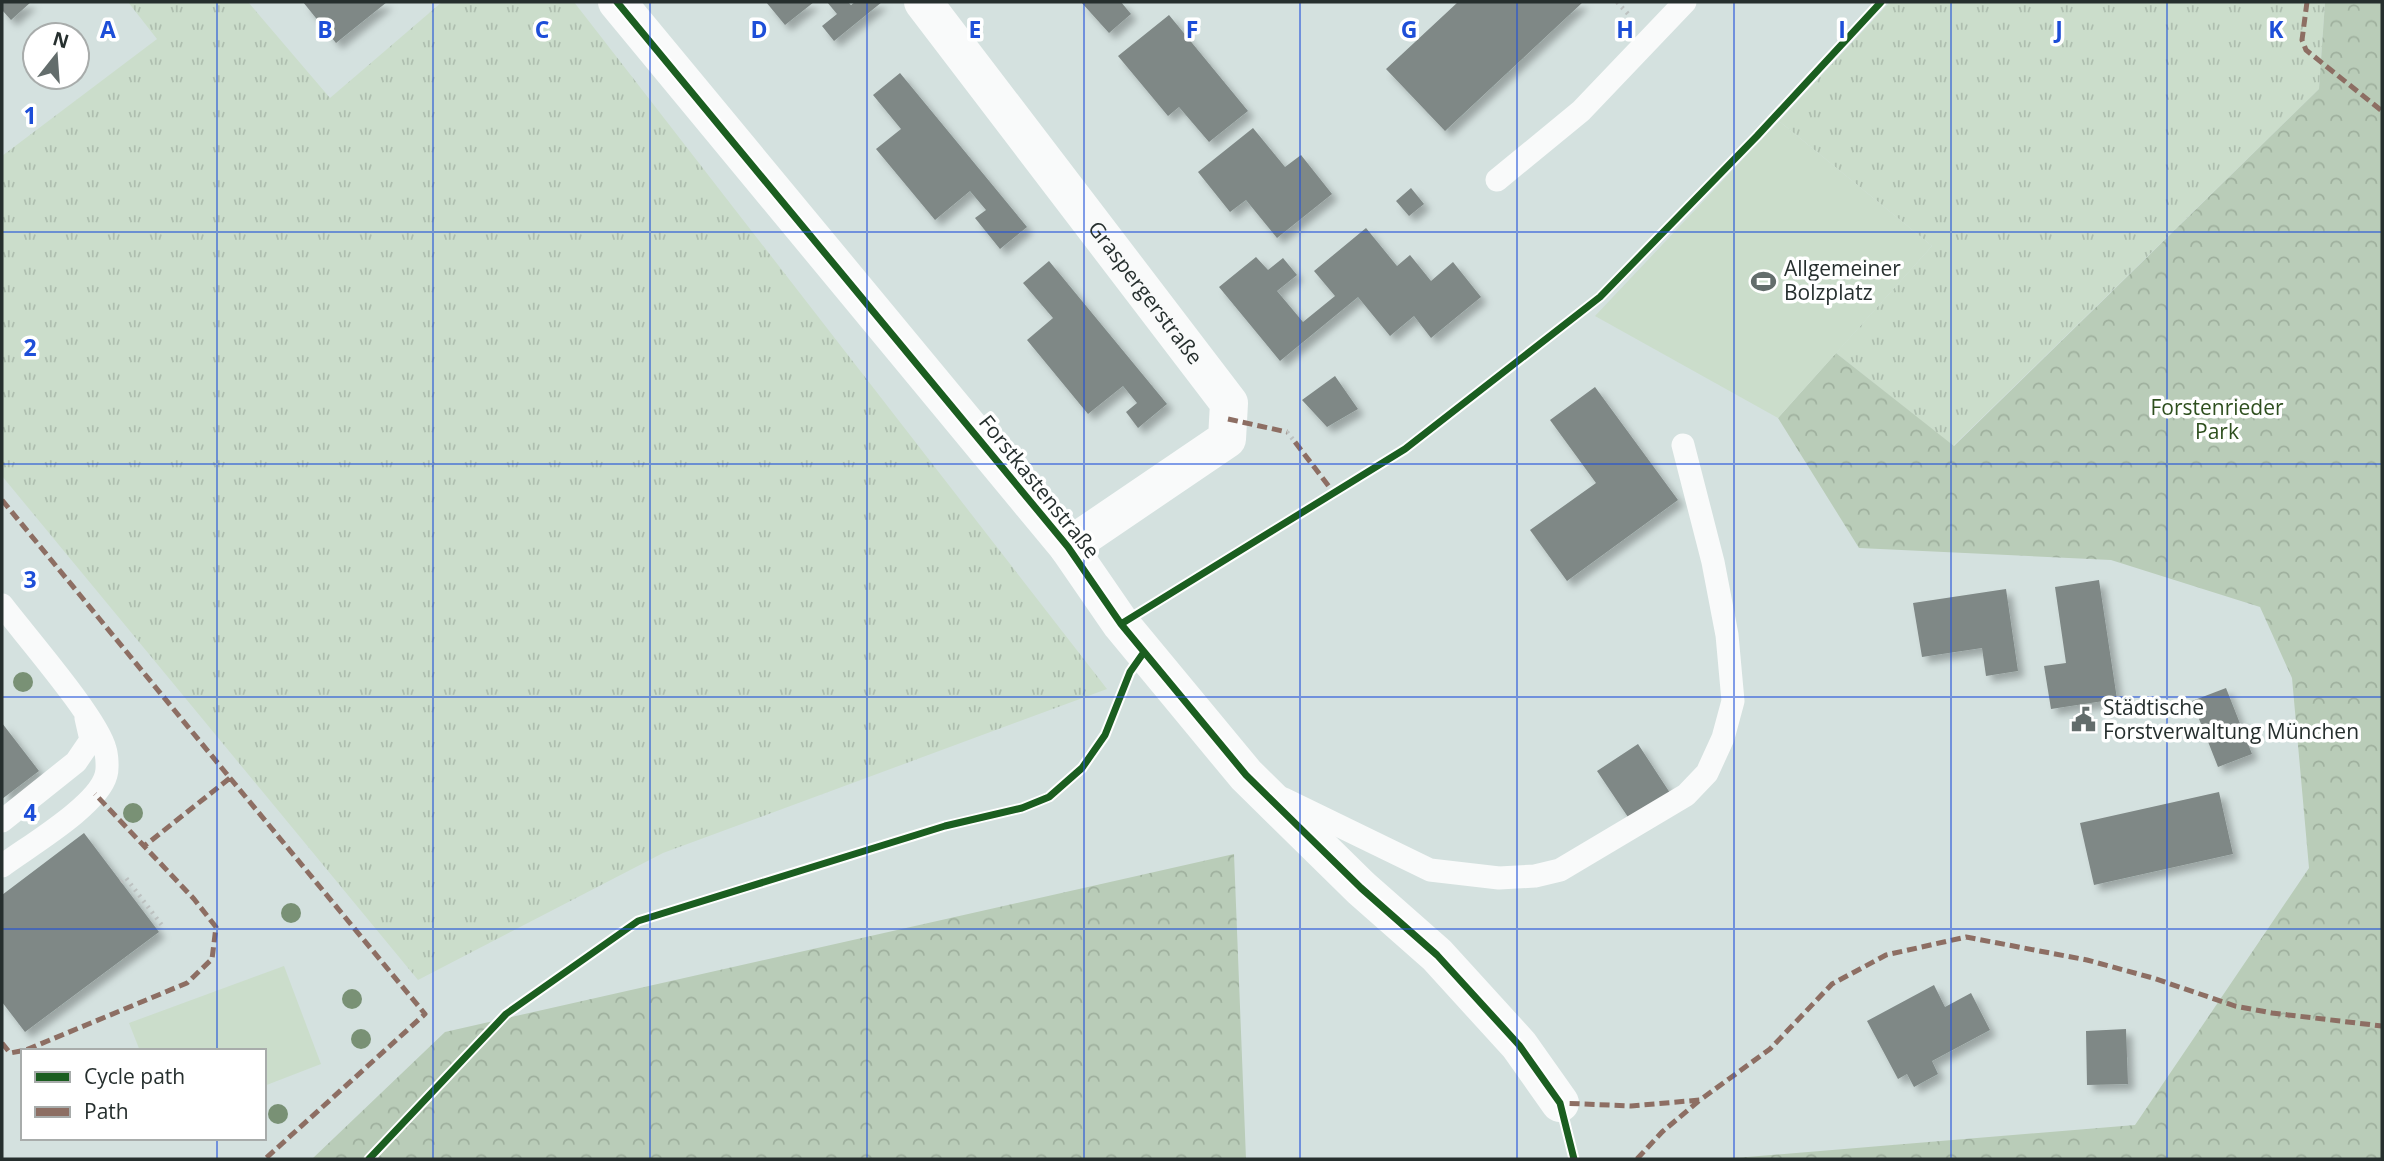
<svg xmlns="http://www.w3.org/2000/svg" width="2384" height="1161" font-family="'Open Sans',sans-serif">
<defs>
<pattern id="grass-tufts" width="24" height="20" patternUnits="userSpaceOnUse" patternTransform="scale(1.75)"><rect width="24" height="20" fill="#cbddcb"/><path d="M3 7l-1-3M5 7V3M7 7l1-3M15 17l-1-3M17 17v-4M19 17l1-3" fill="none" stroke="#aebeaf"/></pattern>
<pattern id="forest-crowns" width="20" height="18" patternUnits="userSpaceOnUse" patternTransform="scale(1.75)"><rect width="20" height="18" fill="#b9ccb8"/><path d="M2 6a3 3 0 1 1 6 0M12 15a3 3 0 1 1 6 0" fill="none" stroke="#9fb09e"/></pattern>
<filter id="shadow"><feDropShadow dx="6" dy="6" stdDeviation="3.5" flood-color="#0004"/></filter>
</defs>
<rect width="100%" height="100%" fill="#d4e1df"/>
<path fill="url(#grass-tufts)" d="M128 2H248L330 98 442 2H574L1107 689 663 853 418 980 2 476V156L157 39Z
M1890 2H2325L2319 89 1953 446 1836 353 1932 246 1779 121Z"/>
<path fill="url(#forest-crowns)" d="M2325 2H2382V1159H1723L2135 1125 2309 868 2292 678 2260 607 2111 560 1859 548 1778 418 1836 353 1954 446 2319 89Z
M1234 854 1246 1159H312L445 1032Z"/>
<path fill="#cbddcb" d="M1779 121 1932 246 1778 418 1595 316Z
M284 966 321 1064 264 1086V1051H140L129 1023Z"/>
<path fill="#7f8886" filter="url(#shadow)" d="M2 2H31L11 20 2 10Z
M303 2H387L336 43Z
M766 2H814L785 25Z
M827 2H848L851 5 855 2H882L834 41 822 26 837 14Z
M1081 2H1121L1131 14 1109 33Z
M1458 2H1583L1445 131 1386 69Z
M1169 15 1248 111 1209 142 1179 107 1168 116 1118 56Z
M900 73 1027 227 1000 249 975 218 986 210 970 191 935 220 876 149 901 129 873 95Z
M1253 128 1285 167 1301 155 1332 194 1277 238 1246 200 1230 212 1198 172Z
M1411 188 1424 204 1409 216 1396 201Z
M1366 228 1397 266 1410 255 1431 281 1453 262 1481 297 1431 338 1414 316 1390 336 1358 297 1280 361 1219 287 1256 257 1268 270 1283 258 1297 275 1277 291 1303 322 1335 296 1314 271Z
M1049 261 1167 404 1138 428 1126 412 1137 403 1123 386 1088 414 1027 340 1053 318 1023 283Z
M1335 376 1358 409 1327 427 1302 400Z
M1595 387 1678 500 1567 581 1530 530 1596 483 1550 420Z
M2099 580 2117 699 2051 709 2044 666 2066 663 2055 587Z
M2006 589 2018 671 1986 676 1982 648 1922 657 1913 603Z
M2226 688 2252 754 2218 767 2192 701Z
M2 723 39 771 2 799Z
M1638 744 1672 796 1632 823 1597 771Z
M2219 792 2233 854 2094 885 2080 823Z
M84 833 159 932 25 1032 2 1002V895Z
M1934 985 1945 1007 1971 993 1990 1030 1932 1061 1938 1074 1914 1087 1907 1074 1898 1079 1867 1021Z
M2126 1029 2128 1084 2087 1085 2086 1031Z"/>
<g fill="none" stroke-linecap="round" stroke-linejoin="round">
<path stroke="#bcc1c0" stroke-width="4.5" stroke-dasharray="2 5" stroke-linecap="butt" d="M1617 2 1629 15
M1287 432 1295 442
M121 882 126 878 164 928"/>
<path stroke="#f9fafa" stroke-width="23" d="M1497 180 1581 111 1685 2
M2 605C24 634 98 719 105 749 107 755 108 769 106 775 98 806 27 847 2 866
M1284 799 1430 870 1499 878 1535 876 1560 870 1686 795 1707 773 1723 738 1733 701 1727 635 1713 562 1683 445
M2 821 76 762 91 740 86 718"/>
<g stroke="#f9fafa" stroke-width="38">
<path d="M617 2 1068 547 1121 624 1246 775 1361 888 1437 955 1519 1045 1560 1103"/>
<path id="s1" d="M923 2 1229 403 1227 439 1068 547"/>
</g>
<path stroke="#8d6e63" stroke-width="5" stroke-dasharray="10 5" stroke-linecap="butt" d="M2307 2 2302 40 2306 50 2382 111
M1228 419 1287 432
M1295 442 1334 493
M2 500 230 778 143 847
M230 778 425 1014 265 1159
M2 1043 10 1053 26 1050 187 983 212 959 216 927 194 899 95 794
M1562 1108 1560 1103 1631 1106 1700 1100 1770 1049 1832 984 1886 955 1966 937 2087 960 2153 978 2235 1006 2272 1013 2382 1026
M1637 1159 1662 1132 1700 1100"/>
<defs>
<path id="cycleway" d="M617 2 1068 547 1121 624 1246 775 1361 888 1437 955 1519 1045 1560 1103 1574 1159
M1121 624 1405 449 1600 297 1757 136 1881 2
M369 1159 506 1014 638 921 945 826 1022 808 1049 797 1082 768 1105 735 1130 672 1144 652"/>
</defs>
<use href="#cycleway" stroke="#fff" stroke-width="11"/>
<use href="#cycleway" stroke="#1b5e20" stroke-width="7"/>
</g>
<g fill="#799175">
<circle cx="23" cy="682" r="10"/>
<circle cx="133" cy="813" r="10"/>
<circle cx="291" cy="913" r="10"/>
<circle cx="352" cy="999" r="10"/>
<circle cx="361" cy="1039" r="10"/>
<circle cx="278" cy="1114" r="10"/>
</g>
<path fill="none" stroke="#1d4ed8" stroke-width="2" stroke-opacity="0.55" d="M217 2V1051M433 2V1159M650 2V1159M867 2V1159M1084 2V1159M1300 2V1159M1517 2V1159M1734 2V1159M1951 2V1159M2167 2V1159M2 232H2382M2 464H2382M2 697H2382M2 929H2382M217 1138V1159"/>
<defs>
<symbol id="stadium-bare" viewBox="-9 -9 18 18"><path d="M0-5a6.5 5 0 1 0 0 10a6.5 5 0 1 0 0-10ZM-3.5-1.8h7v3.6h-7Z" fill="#636d6c" stroke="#fff" stroke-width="2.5" paint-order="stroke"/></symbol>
<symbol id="civic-bare" viewBox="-9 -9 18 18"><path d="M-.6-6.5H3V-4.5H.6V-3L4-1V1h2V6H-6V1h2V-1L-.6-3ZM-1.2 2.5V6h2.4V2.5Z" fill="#636d6c" stroke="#fff" stroke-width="2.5" paint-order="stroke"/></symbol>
</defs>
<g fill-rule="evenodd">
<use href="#stadium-bare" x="1746" y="264" width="35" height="35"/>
<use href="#civic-bare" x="2066" y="702" width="35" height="35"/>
</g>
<g text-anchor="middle" stroke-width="7" stroke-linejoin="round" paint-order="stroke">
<g font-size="21" fill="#262f2e" stroke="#fff" text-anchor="start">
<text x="1784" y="276">Allgemeiner<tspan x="1784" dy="24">Bolzplatz</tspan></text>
<text x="2103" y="715">Städtische<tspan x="2103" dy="24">Forstverwaltung München</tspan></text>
</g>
<g font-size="21" fill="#262f2e" stroke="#fff">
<text dy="7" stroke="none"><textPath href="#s1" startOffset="366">Graspergerstraße</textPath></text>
<text transform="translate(1039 487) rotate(51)" y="7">Forstkastenstraße</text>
</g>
<g font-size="21" fill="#2e4f1e" stroke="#fff">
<text x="2217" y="415">Forstenrieder<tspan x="2217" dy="24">Park</tspan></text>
</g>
</g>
<g font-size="23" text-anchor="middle" font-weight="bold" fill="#1d4ed8" stroke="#fff" stroke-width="7" stroke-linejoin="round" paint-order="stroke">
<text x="108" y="38">A</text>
<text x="325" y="38">B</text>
<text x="542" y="38">C</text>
<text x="759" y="38">D</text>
<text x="975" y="38">E</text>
<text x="1192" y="38">F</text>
<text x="1409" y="38">G</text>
<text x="1625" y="38">H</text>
<text x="1842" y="38">I</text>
<text x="2059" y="38">J</text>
<text x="2276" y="38">K</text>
<text x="30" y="124">1</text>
<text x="30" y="356">2</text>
<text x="30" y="588">3</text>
<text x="30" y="821">4</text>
</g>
<rect width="2384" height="1161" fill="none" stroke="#262f2e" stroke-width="7"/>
<rect x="21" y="1049" width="245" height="91" fill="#ffffff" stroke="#a8acab" stroke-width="2"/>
<rect x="35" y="1072" width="35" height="10" fill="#1b5e20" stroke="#a8acab" stroke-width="2"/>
<text x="84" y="1084" font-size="21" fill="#262f2e">Cycle path</text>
<rect x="35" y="1107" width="35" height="10" fill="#8d6e63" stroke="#a8acab" stroke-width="2"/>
<text x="84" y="1119" font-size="21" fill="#262f2e">Path</text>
<g transform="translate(56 56) rotate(17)"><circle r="33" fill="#ffffff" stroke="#a8acab" stroke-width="2"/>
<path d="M0-5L12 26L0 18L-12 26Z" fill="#636d6c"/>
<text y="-10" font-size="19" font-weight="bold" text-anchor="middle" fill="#262f2e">N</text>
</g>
</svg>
